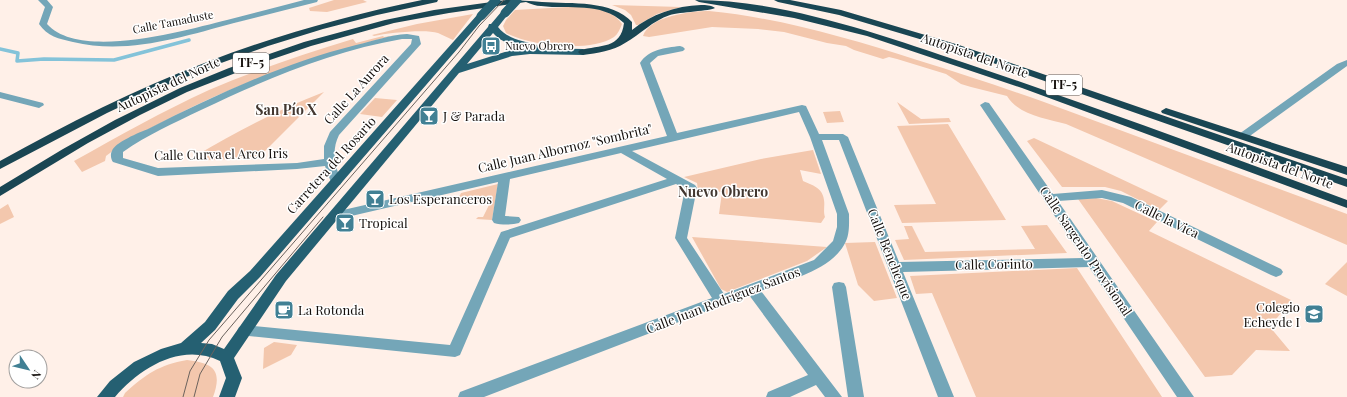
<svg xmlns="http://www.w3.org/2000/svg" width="1347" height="397" font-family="'Playfair Display',serif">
<rect width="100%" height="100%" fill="#fff0e8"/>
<path fill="#f3c7ad" d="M334 0H363L367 2 327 12 310 11 309 8Z
M612 5 681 7 657 14 638 25H636L631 15 625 10Z
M568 7C587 7 611 7 622 24 620 29 618 34 614 37 590 53 531 46 506 33L503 26 506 20 515 10Z
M709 11C780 18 848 38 917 60 959 73 1002 87 1044 102L1347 214V245L1066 124C1047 119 1018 115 1007 96L971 87 961 84 946 74 897 59 889 57 883 59 854 50 846 46 827 43 784 32 758 29 712 27 649 37 643 36C649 16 692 11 709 11Z
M473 14 453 40C448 38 443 35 438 33 425 29 388 33 374 36L372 35 417 24Z
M397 35C319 54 245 80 174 116 151 128 127 139 106 156L105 161 82 172 74 161C119 136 163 111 209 90 256 70 304 54 353 39L356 43 383 36 384 37Z
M324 92 258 158 208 160 197 155C238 131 279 109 324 92Z
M375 98 397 100 382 117 360 114Z
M897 102 921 119 949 118 951 122 909 124Z
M840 111 844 122 827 123 823 112Z
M948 124 1006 220 902 223 894 205 936 204 897 126Z
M1034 138 1168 201 1159 210 1121 191 1105 187H1062L1027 141Z
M813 150 821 174 800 170 803 181C812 185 823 188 824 200 825 206 823 211 825 217L821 223 719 214 722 192 698 190 697 183 684 177 761 159Z
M498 184 492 220 476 219 478 217H483L490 203 457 201 461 193Z
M1096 198 1112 201 1157 222 1149 231 1291 300 1270 327 1290 351 1256 350 1232 375 1205 377 1078 199Z
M8 204 14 217 0 224V209Z
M1047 225 1067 253 904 260 895 240 909 239 904 226H912L925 252 1035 249 1021 226Z
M692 237 827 247 807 261 727 292 721 289Z
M875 242 897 298 874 301 858 285 845 243Z
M1347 262V296L1325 284Z
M1077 268 1162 397H976L932 293 916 294 910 276Z
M274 342 297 345 291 355 263 369 264 348Z
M187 360C213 363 223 370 213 397H123L125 393C146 374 159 365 187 360Z"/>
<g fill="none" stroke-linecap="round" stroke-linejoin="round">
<path stroke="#84c3d9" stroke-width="3.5" d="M0 49 18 53 17 61 44 59 114 60 189 40"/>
<path fill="#74a6b8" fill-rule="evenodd" d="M38 0H47L53 7 47 24C80 61 186 30 227 20 253 13 279 7 304 0H318L317 2C289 9 262 16 234 23 182 37 127 55 73 42 59 39 47 36 39 24L45 7Z
M407 34 419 36 421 44 339 135C331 151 335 167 342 182L340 185H332L325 166 297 169 158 176 113 162C111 160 110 154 112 151 114 143 140 132 148 129 215 95 284 63 356 45 373 41 390 35 407 34ZM402 39H412L411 44 330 132 324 146V159L297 163 158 168 123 158V152C147 135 174 123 201 110 264 80 332 51 402 39Z
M680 46 683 47 685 49 683 51 658 56 650 63 677 133 802 105 806 106 819 134H843L848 137 899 262 1083 258 980 105 985 102 989 103 1053 194 1102 190 1131 197 1281 269 1283 272 1281 275 1276 277 1271 275 1123 203 1102 198 1058 201 1194 397H1177L1089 267 903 272 954 397H938L839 140H822L849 214C849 224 850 236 844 245 829 271 788 280 761 291L842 397H825L816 385 790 397H766L768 392 808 375 749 295 484 397H458L460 392 712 298 675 238 685 189 676 184 510 238 460 355 455 357 239 335 237 331 239 327 244 325 450 345 501 232 667 179 621 153 510 179 505 216 519 217 521 220 519 223C512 225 501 225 494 223L492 220 498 182 334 220 330 219 328 216 330 213 667 136 640 63C649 49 665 48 680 46ZM799 112 810 137 837 214V227L833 241 814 260 724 294 687 238 697 188 695 185 632 151Z
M1347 60V66L1247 138H1239L1238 136 1239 134 1337 64Z
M0 92 43 103 44 105 39 108 0 98Z
M839 282 844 283 846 287 864 397H848L832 287 834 283Z"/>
<path fill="#256072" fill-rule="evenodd" d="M505 10 509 13 498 27C507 39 523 41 537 45L538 48 583 49 588 52 583 55 530 54 512 56 459 73 286 281 234 358 242 378 235 397H219L226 378 220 361C181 342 140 368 115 397H97L110 381 134 362 161 349 181 343 205 322 228 291 250 271 478 14H484L485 16 484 18 260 277 238 299 215 330 201 343 212 344 224 349 276 275 488 27 489 24H491L502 11ZM493 33C501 43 516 46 528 48L508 51 467 64Z"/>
<path fill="#1a4653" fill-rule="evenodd" d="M422 0H438L437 2 377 15 323 29 268 46 213 66 160 88 107 113 0 169V161C67 124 135 89 207 62 277 35 349 15 422 0Z
M506 0C518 0 530 1 542 2 572 4 612 0 632 22V30C652 14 675 6 701 5 706 5 711 5 715 8 711 11 679 12 670 15 652 21 641 34 625 43 613 51 597 53 583 55L580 54 578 52 580 50C600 45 621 49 624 23 600 1 570 10 541 6 536 6 531 4 526 2L449 13 394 23 311 46 261 63 187 92 140 115 88 143 0 196V187L63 149 115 120 180 88 229 68 304 42 385 20 434 10Z
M695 0C784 0 881 35 965 63 1093 106 1220 153 1347 200V208L1022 88 867 36 794 18 699 2Z
M774 0H790L841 10 959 45 1347 179V187L953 49 839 15 778 2Z
M1166 108 1347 167V175L1162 113 1161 111Z"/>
<path stroke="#6b625d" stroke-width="1" d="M183 397 190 371 209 340 459 52 479 26 504 0
M194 397 200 374 222 337 323 217"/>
<path stroke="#256072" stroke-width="9" d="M505 13 517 0
M481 16 496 0"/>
</g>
<defs>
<symbol id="bus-square" viewBox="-11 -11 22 22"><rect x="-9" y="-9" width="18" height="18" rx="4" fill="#418094" stroke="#fff"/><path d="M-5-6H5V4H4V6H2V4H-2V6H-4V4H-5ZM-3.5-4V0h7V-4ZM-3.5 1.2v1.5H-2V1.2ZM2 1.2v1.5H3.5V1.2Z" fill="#fff"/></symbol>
<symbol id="bar-square" viewBox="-11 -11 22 22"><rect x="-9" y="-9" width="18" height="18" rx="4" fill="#418094" stroke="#fff"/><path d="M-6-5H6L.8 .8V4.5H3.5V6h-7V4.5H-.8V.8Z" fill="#fff"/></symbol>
<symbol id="cafe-square" viewBox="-11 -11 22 22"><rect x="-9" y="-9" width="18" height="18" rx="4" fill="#418094" stroke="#fff"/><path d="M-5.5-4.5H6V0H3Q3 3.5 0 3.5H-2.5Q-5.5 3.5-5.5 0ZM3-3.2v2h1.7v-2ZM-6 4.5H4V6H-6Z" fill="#fff"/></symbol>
<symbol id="school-square" viewBox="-11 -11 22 22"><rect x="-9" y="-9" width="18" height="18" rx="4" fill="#418094" stroke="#fff"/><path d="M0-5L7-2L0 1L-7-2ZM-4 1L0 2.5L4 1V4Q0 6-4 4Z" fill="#fff"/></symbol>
</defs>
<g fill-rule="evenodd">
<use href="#bus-square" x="480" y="35" width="22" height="22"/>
<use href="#bar-square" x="418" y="105" width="22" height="22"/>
<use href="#bar-square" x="364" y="188" width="22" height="22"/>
<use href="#bar-square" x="334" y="212" width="22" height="22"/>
<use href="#cafe-square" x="273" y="299" width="22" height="22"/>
<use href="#school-square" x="1303" y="303" width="22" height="22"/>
</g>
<g text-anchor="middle" stroke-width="3" stroke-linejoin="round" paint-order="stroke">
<g font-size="11" fill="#140f0c" stroke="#fff">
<text transform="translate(173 22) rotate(-11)" y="4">Calle Tamaduste</text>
</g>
<g font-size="11" fill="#140f0c" stroke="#fff" text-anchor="start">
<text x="505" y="50">Nuevo Obrero</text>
</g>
<g fill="#fff" stroke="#5a5755" stroke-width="1">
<rect x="233" y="53" width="36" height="20" rx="3"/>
<rect x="1046" y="75" width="36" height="20" rx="3"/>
</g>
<g font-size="12" font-weight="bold" fill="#140f0c">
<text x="251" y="67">TF-5</text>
<text x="1064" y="89">TF-5</text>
</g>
<g font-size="13" fill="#140f0c" stroke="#fff">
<text transform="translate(975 55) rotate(19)" y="5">Autopista del Norte</text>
<text transform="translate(168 84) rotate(-25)" y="5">Autopista del Norte</text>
<text transform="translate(356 89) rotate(-48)" y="5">Calle La Aurora</text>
<text transform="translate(565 148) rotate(-13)" y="5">Calle Juan Albornoz "Sombrita"</text>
<text transform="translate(221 154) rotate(-1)" y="5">Calle Curva el Arco Iris</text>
<text transform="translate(331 165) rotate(-48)" y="5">Carretera del Rosario</text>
<text transform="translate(1280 165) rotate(20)" y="5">Autopista del Norte</text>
<text transform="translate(1167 219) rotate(26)" y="5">Calle la Vica</text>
<text transform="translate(1086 251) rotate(56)" y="5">Calle Sargento Provisional</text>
<text transform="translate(890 254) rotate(68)" y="5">Calle Bencheque</text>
<text transform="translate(994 264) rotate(-1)" y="5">Calle Corinto</text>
<text transform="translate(723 300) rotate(-21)" y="5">Calle Juan Rodríguez Santos</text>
</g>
<g font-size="13" fill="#140f0c" stroke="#fff" text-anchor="start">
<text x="443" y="121">J &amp; Parada</text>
<text x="389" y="204">Los Esperanceros</text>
<text x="359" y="228">Tropical</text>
<text x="1300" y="312" text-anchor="end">Colegio<tspan x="1300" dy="15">Echeyde I</tspan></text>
<text x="298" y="315">La Rotonda</text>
</g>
<g font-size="14" font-weight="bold" fill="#423730" stroke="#fff">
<text x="286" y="115">San Pío X</text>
<text x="723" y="197">Nuevo Obrero</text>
</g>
</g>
<g transform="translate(28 369) rotate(125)"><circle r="19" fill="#ffffff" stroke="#a19f9e"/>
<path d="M0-3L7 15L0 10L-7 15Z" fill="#418094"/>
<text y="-6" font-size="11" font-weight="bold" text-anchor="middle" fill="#140f0c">N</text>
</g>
</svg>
